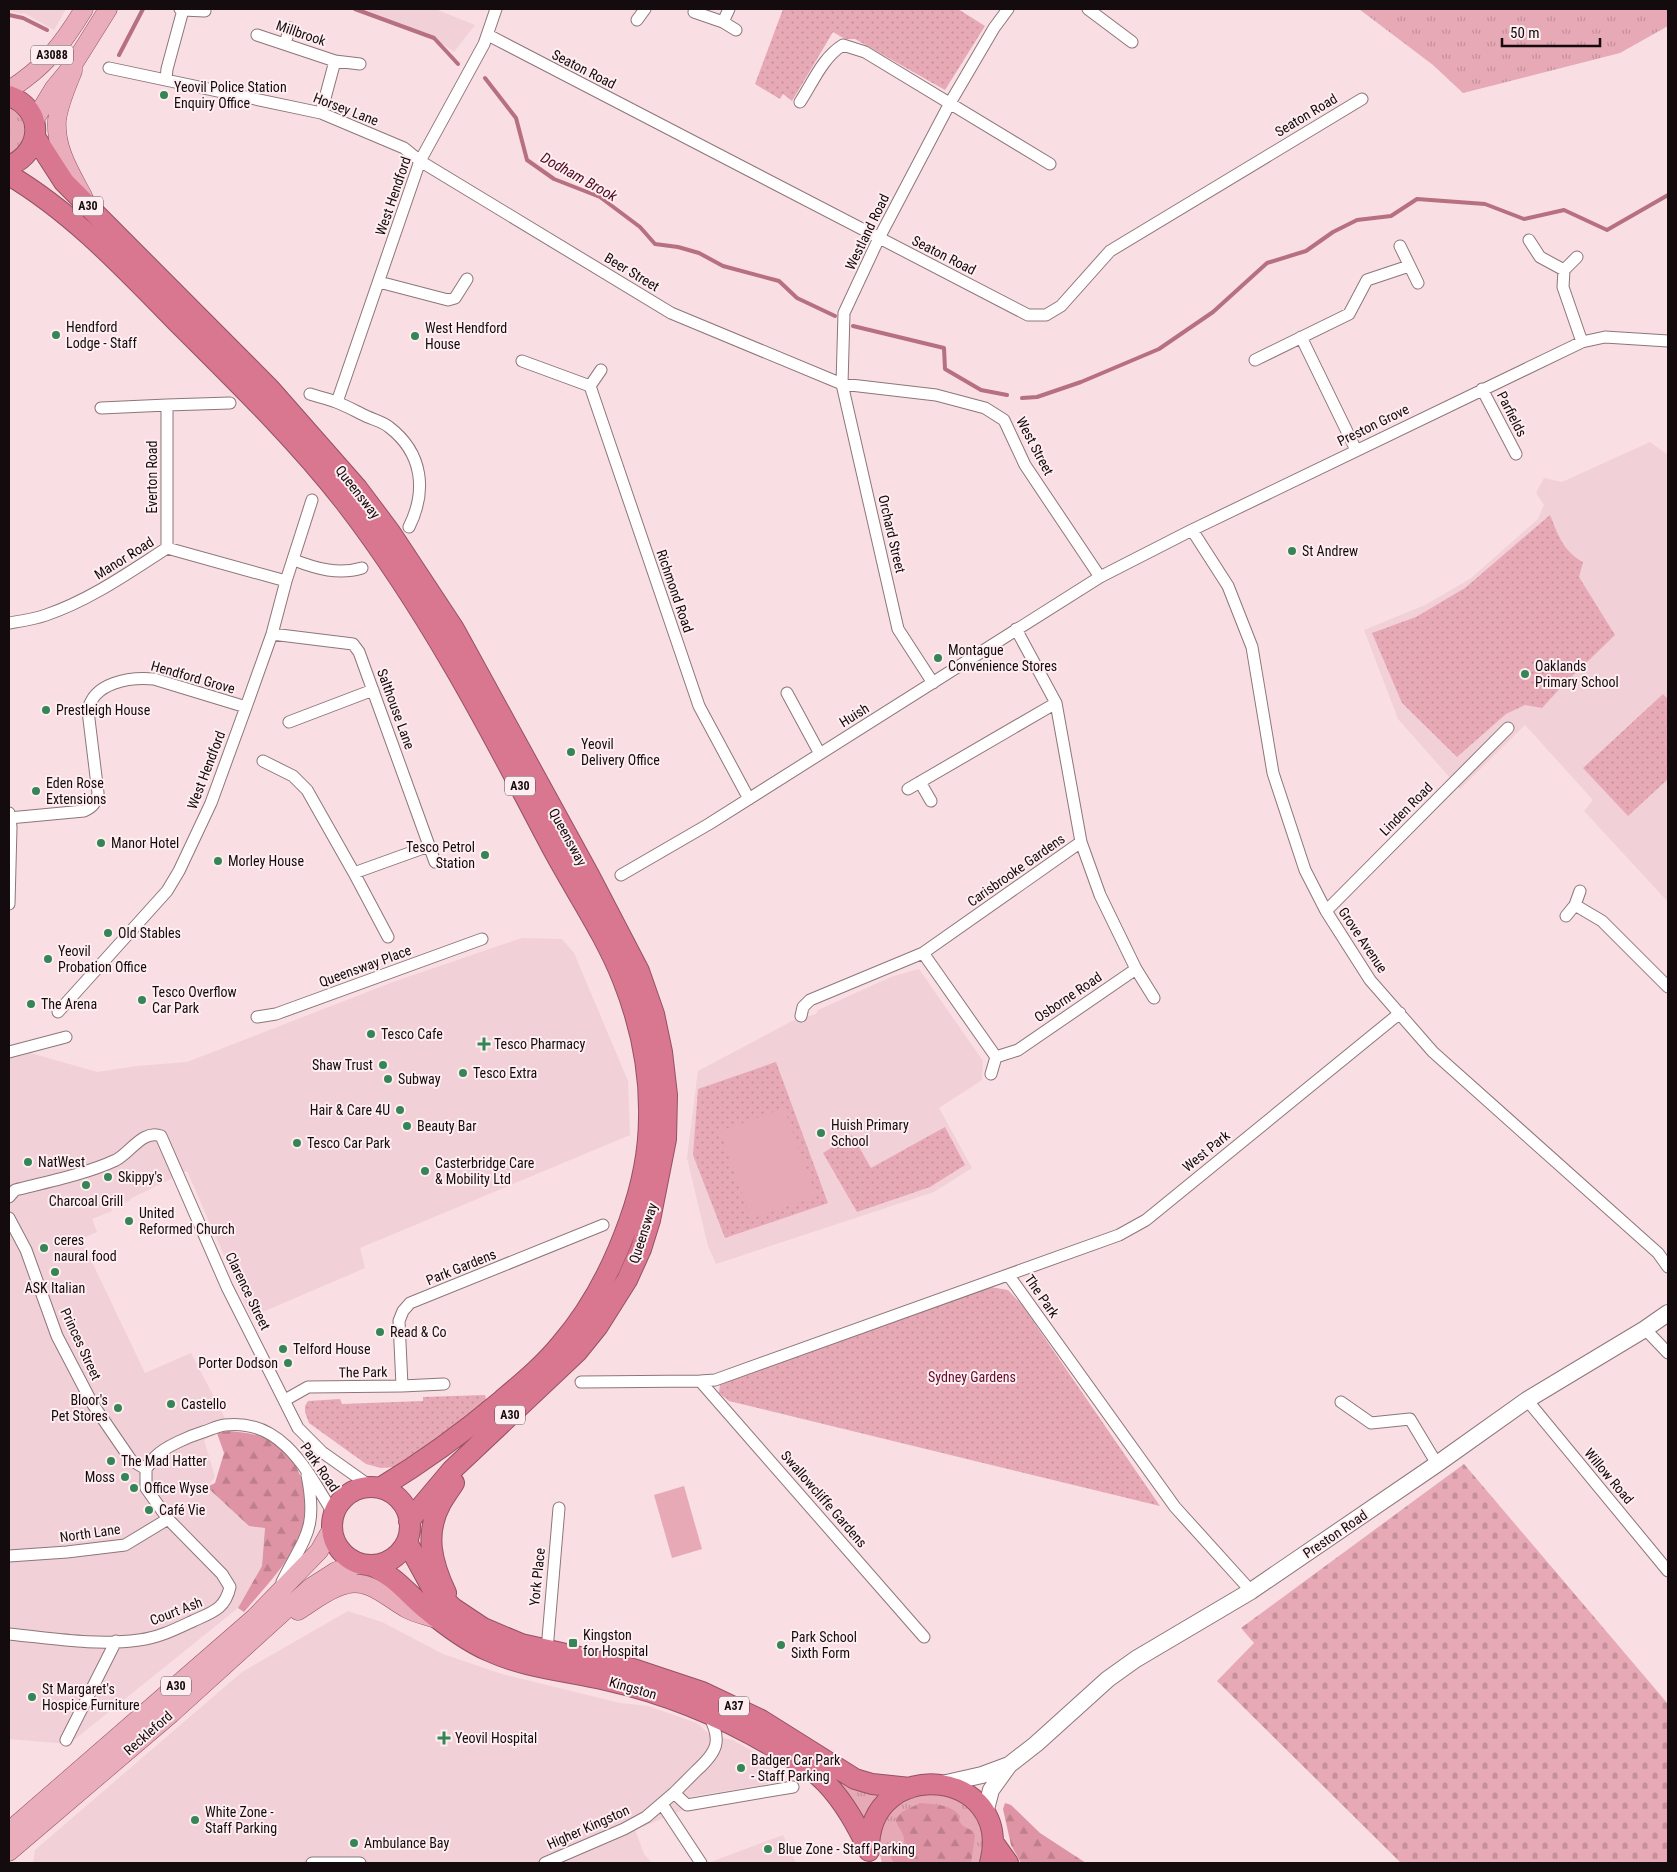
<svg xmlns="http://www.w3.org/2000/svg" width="1677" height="1872" font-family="'Roboto Condensed',sans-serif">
<defs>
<pattern id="grass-tufts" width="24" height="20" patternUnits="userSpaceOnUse" patternTransform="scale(1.25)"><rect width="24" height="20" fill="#e7a9b6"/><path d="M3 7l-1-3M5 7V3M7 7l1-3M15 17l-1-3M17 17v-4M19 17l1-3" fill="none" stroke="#c5909b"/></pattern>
<pattern id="forest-firs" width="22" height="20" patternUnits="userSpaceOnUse" patternTransform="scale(1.25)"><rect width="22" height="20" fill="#de94a4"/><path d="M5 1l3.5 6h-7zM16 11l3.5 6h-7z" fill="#be7e8c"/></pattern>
<pattern id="cemetery-stones" width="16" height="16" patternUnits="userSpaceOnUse" patternTransform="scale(1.25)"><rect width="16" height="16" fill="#e7a9b6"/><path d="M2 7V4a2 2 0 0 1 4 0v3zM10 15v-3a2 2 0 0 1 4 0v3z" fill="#c5909b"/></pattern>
<pattern id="park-dots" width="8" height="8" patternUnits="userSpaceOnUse" patternTransform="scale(1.25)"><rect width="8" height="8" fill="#e7a9b6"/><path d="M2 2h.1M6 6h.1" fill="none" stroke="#c5909b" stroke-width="1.8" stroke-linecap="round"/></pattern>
</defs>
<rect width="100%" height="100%" fill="#f9dee3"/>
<path fill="#f2d0d7" d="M9 9H66L54 30 24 13 22 14 9 11Z
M355 9H435L475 25 454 52 434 38Z
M1650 442 1668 455V902L1584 811 1593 800 1525 725 1460 789 1398 719 1364 630 1425 605 1470 579 1538 519 1544 505 1536 493 1544 478 1562 482Z
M522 938 562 939 574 953 628 1081 630 1135 360 1248 365 1268 251 1317 187 1171 130 1199 131 1200 122 1204 121 1201 116 1203V1206L111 1208 112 1211 92 1219 97 1232 81 1239 145 1373 191 1353 229 1426 204 1440 215 1477 207 1487 249 1526 265 1528 262 1566 238 1608 69 1744 9 1739V1057L27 1052 97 1072 137 1066 187 1062 393 982Z
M919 969 983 1061 982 1080 939 1108 972 1168 934 1192 716 1264 708 1246 687 1158 698 1071 792 1021 816 1014 818 1010 891 977Z
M348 1611 382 1622 443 1654 502 1674 620 1703 648 1706 697 1723 711 1736 733 1740 771 1762 768 1784 689 1797 690 1807 635 1830 644 1854 652 1863H33L35 1850 242 1672Z
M783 1835 796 1863H708Z"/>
<path fill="url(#grass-tufts)" d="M1359 9H1668V26L1620 53 1463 93 1433 65Z
M9 107C30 118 29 144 9 155Z
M839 1779 880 1792 881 1796 870 1810 865 1819 863 1820 836 1783Z
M922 1793 952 1796 971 1810 983 1831 981 1863H882C876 1845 881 1817 897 1805 904 1800 914 1797 922 1793Z"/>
<path fill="url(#forest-firs)" d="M229 1431C240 1432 251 1433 262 1437 290 1446 307 1478 305 1506 305 1513 306 1522 303 1529 291 1561 266 1586 244 1612L238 1608 262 1566 265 1528 249 1526 207 1487 215 1483 224 1453 217 1433Z
M920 1803C934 1805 950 1803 960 1816L959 1821 963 1826 973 1831 975 1836 971 1863H895L892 1860 890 1854 892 1849 904 1846C906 1834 899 1830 895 1819L902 1812Z
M1005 1803 1011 1805 1040 1833 1086 1863H1021L1011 1845 1003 1809Z"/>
<path fill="url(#cemetery-stones)" d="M1464 1464 1668 1704V1863H1401L1217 1681 1254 1643 1241 1628Z"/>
<path fill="url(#park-dots)" d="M783 9H958L985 26 945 90 855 39H845L833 32 792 101 783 94 780 99 755 84Z
M1550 515C1558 535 1563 551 1583 562L1579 577 1615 635 1563 685 1542 708 1525 705 1506 714 1457 757 1402 703 1372 633 1416 617 1465 588Z
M1663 694 1668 699V779L1628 816 1583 768Z
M776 1062 828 1203 725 1238 693 1155 698 1089Z
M945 1127 965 1165 930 1187 857 1212 823 1153 852 1135 871 1168Z
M990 1287 1008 1290 1022 1305 1160 1506 729 1401 719 1393 720 1384Z
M485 1395 487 1403 408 1459 394 1467 381 1468 366 1464 309 1423 305 1412V1406L308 1401 340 1399 342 1404 423 1401V1397Z"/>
<path fill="#e7a9b6" d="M784 1108 816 1196 751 1219 720 1131Z
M684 1486 702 1549 672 1558 654 1495Z"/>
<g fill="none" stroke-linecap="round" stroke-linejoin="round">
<path stroke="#b67080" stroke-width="4" d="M355 9 434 38 458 64
M9 15 23 18 47 30
M119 55 143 9
M485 78 516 118 527 160 554 179 600 197 640 227 655 244 678 247 699 253 723 266 779 281 797 298 835 316
M853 326 944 348 945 369 981 390 1007 395
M1022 398 1037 397 1081 382 1159 349 1213 312 1267 263 1306 251 1333 232 1357 220 1391 216 1417 199 1485 204 1524 219 1564 210 1607 230 1668 195"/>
<defs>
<path id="street" d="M180 9 183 10 205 11
M1088 9 1132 42
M694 12 723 22 736 30
M637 20 645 9
M723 22 729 9
M257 35 335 61 360 64
M488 35 1028 315H1046L1061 306 1110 251 1362 99
M285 43 290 28
M109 68 321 113 404 148 420 161 671 313 842 384 936 395 985 408 1004 420 1025 465 1100 577
M166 79 167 69 183 10
M800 102C813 82 823 57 843 45L865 52 1050 164
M321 113 335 61
M1529 240 1540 257 1564 270
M1400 246 1418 283
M1577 257 1564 270 1563 287 1582 342
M379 282 448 300 455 298 467 279
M1301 337 1356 450
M1255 360 1349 314 1367 280 1409 266
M522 361 590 386
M590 386 699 706 749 799
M590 386 601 370
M1482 389 1516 454
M310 394C319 397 328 399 336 402 347 406 357 412 368 417 375 420 383 422 389 427 423 453 427 491 409 527
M337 402 420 161 484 44 496 9
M101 408 167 405
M1192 530 1228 586 1252 647 1273 773 1305 870 1326 911 1370 980 1433 1052 1658 1253 1668 1267
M167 548V405L230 403
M294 560C317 569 339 575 362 568
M9 623C21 621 35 619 46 615 90 600 128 573 167 548L286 581
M1016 629 1056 703 1081 842 1100 895 1136 969 1154 998
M272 634 353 644 359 652 435 862
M933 683 898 629 842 384 844 313 879 238 950 103 994 28 1008 9
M787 693 820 754
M289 722 373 690
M263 761 293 776 307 790 354 873 429 846
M920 782 931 801
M908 789 1056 703
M9 813 11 827 9 904
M9 818 84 811C93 807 96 803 98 793L88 711C93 682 130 677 154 679L246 707
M354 873 388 937
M621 875 709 824 1100 577 1192 530 1582 342 1605 337 1668 341
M1575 905 1580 891
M1326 911 1508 728
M1566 916 1575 905 1602 921 1668 987
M923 953 996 1057
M58 1012 167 891 179 871 211 803 246 707 272 634 286 581 312 500
M801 1016 803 1007 810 1000 923 953 1081 842
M257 1017 276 1014 482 939
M9 1052 66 1037
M996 1057 1018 1050 1136 969
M991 1074 996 1057
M9 1197 15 1190C47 1182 86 1174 116 1160 130 1153 143 1129 161 1136L227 1287 298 1428 322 1452 370 1486
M9 1218 26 1250 57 1336 92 1403 131 1460 146 1469
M1009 1276 1175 1507 1251 1591
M1645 1329 1668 1353
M700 1381 924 1637
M581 1382 700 1381 715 1380 1119 1235 1146 1220 1400 1013
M402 1386 399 1321 403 1311 410 1303 603 1225
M285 1400 308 1387 402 1386 444 1384
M1527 1400 1668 1571
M1341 1402 1371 1423 1410 1419 1437 1464
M146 1469C149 1465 152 1461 155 1457 164 1447 190 1436 203 1432 210 1430 217 1426 225 1425 282 1418 308 1472 333 1513
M9 1556 67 1552 125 1545 168 1519
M282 1582C305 1536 318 1530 307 1475
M9 1634C51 1638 96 1646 139 1640 158 1638 176 1629 193 1621 213 1612 225 1609 230 1587L222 1574 168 1519 146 1488V1469
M547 1650 559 1508
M66 1740 116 1641
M674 1793C681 1786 688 1779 696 1771 717 1752 723 1741 708 1714
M662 1804 701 1863
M312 1863H360
M545 1863 624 1829 646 1817 674 1793 687 1805 793 1787"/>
<path id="secondary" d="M942 1784 982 1775 1009 1765
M985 1813 991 1790 1009 1765 1036 1744 1108 1679 1136 1659 1251 1591 1437 1464 1527 1400 1645 1329 1668 1313"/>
<path id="primary" d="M73 65V71C67 86 59 104 57 120 55 148 70 172 83 196
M9 90C45 67 62 45 84 9
M34 121 54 88 73 65 108 9
M298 1611C313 1602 328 1589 345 1585 369 1578 387 1598 407 1609 416 1614 427 1616 436 1619
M9 1831 254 1618 319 1551 331 1530
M9 1852 171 1714 311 1587 336 1571 360 1564"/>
<path id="highway" d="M9 96C45 109 43 152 9 166
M35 137 64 182 270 389 357 488 390 532 454 629 589 875 639 971 654 1014 662 1052 667 1095 666 1139 650 1220 641 1249 627 1280 598 1326 577 1352 452 1470 409 1521
M9 175C73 213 124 268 176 321 235 380 294 437 345 502 426 607 488 725 549 842 573 888 604 932 623 980 640 1023 650 1071 649 1117 649 1153 641 1189 629 1222 613 1267 592 1308 561 1344 543 1366 522 1383 501 1401 463 1433 423 1462 380 1488
M332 1526a39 39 0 1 1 78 0a39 39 0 1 1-78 0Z
M407 1542 432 1588 453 1608 483 1628 521 1644 633 1669 702 1692 761 1720 855 1779 872 1784 910 1788
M371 1565C397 1578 406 1592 426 1609 445 1625 466 1641 489 1651 526 1668 567 1671 606 1680 668 1694 726 1718 780 1751 796 1760 814 1770 826 1783 845 1803 857 1826 869 1850
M446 1593C432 1563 424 1534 441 1503 445 1496 450 1489 454 1483
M993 1842 1008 1863
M869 1851C867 1753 1015 1768 990 1863"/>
</defs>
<use href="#street" stroke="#8d767a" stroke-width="13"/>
<use href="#secondary" stroke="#8d767a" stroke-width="18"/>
<use href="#primary" stroke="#945162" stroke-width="19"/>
<use href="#highway" stroke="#945162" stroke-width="22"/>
<use href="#street" stroke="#fff" stroke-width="11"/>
<use href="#secondary" stroke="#fff" stroke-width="16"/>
<use href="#primary" stroke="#e9adbc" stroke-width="18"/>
<use href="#highway" stroke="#da7790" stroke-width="20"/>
</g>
<g fill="#358557" stroke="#ffeef1" stroke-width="2">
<circle cx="164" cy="95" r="5"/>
<circle cx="56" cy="335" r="5"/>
<circle cx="415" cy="336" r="5"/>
<circle cx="1292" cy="551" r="5"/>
<circle cx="938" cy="658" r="5"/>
<circle cx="1525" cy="674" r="5"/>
<circle cx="46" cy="710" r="5"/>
<circle cx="571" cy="752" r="5"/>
<circle cx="36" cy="791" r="5"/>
<circle cx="101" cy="843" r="5"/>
<circle cx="485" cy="855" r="5"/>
<circle cx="218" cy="861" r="5"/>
<circle cx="108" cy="933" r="5"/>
<circle cx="48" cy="959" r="5"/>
<circle cx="142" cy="1000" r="5"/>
<circle cx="31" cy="1004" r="5"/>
<circle cx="371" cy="1034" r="5"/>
<path d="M481.5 1036.5h5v5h5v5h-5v5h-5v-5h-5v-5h5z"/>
<circle cx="383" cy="1065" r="5"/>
<circle cx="463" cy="1073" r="5"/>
<circle cx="388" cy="1079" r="5"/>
<circle cx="400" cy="1110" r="5"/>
<circle cx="407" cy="1126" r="5"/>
<circle cx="821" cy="1133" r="5"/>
<circle cx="297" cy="1143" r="5"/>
<circle cx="28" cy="1162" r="5"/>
<circle cx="425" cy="1171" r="5"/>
<circle cx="108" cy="1177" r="5"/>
<circle cx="86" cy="1185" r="5"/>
<circle cx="129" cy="1221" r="5"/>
<circle cx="44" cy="1248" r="5"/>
<circle cx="55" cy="1272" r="5"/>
<circle cx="380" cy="1332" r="5"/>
<circle cx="283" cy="1349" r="5"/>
<circle cx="288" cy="1363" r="5"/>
<circle cx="171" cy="1404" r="5"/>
<circle cx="118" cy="1408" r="5"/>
<circle cx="111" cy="1461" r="5"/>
<circle cx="125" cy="1477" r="5"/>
<circle cx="134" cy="1488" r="5"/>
<circle cx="149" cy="1510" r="5"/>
<rect x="568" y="1638" width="10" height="10" rx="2.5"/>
<circle cx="781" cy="1645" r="5"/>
<circle cx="32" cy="1697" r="5"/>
<path d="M441.5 1730.5h5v5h5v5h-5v5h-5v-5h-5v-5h5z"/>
<circle cx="741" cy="1768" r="5"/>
<circle cx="195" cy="1820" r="5"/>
<circle cx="354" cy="1843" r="5"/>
<circle cx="768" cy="1849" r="5"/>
</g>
<g text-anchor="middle" stroke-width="4" stroke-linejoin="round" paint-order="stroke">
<g fill="#ffeef1" stroke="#5a4f51" stroke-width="1">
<rect x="31" y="45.5" width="42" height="19" rx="4"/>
<rect x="73" y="196.5" width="30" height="19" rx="4"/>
<rect x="505" y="776.5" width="30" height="19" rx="4"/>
<rect x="495" y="1405.5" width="30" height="19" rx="4"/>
<rect x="161" y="1676.5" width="30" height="19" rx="4"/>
<rect x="719" y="1696.5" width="30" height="19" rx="4"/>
</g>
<g font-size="12" font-weight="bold" fill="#130b0d">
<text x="52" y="59">A3088</text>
<text x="88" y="210">A30</text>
<text x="520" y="790">A30</text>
<text x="510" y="1419">A30</text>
<text x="176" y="1690">A30</text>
<text x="734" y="1710">A37</text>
</g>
<g font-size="14" fill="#130b0d" stroke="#ffeef1">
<text transform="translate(301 33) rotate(19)" y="5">Millbrook</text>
<text transform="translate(584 69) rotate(27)" y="5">Seaton Road</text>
<text transform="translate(346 109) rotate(21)" y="5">Horsey Lane</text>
<text transform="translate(1306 115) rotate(-31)" y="5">Seaton Road</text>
<text transform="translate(393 196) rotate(-71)" y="5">West Hendford</text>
<text transform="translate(867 232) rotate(-64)" y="5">Westland Road</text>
<text transform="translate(944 255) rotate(27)" y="5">Seaton Road</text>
<text transform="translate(632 272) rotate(31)" y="5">Beer Street</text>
<text transform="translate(1512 414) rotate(63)" y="5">Parfields</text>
<text transform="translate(1373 425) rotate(-26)" y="5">Preston Grove</text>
<text transform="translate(1035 446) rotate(62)" y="5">West Street</text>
<text transform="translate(152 477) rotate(-90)" y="5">Everton Road</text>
<text transform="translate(358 492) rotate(52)" y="5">Queensway</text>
<text transform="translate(892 534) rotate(77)" y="5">Orchard Street</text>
<text transform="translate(124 558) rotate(-32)" y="5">Manor Road</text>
<text transform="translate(675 591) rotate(71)" y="5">Richmond Road</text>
<text transform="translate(193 677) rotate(16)" y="5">Hendford Grove</text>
<text transform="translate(396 709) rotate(70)" y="5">Salthouse Lane</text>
<text transform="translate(854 715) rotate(-32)" y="5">Huish</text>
<text transform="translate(206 770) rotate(-69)" y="5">West Hendford</text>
<text transform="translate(1406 809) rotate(-45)" y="5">Linden Road</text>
<text transform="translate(568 837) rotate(61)" y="5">Queensway</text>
<text transform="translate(1016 870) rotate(-35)" y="5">Carisbrooke Gardens</text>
<text transform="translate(1363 940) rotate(56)" y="5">Grove Avenue</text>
<text transform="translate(365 966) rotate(-20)" y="5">Queensway Place</text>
<text transform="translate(1068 997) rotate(-34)" y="5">Osborne Road</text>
<text transform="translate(1206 1151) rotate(-39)" y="5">West Park</text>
<text transform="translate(643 1233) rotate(-72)" y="5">Queensway</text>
<text transform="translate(461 1267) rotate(-22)" y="5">Park Gardens</text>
<text transform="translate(248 1291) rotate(64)" y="5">Clarence Street</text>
<text transform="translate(1042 1296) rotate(55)" y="5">The Park</text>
<text transform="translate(81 1344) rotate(65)" y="5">Princes Street</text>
<text transform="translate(363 1372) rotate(-1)" y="5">The Park</text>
<text transform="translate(320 1467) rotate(55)" y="5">Park Road</text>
<text transform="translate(1609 1476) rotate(50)" y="5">Willow Road</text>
<text transform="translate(824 1499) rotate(49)" y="5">Swallowcliffe Gardens</text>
<text transform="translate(90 1533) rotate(-8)" y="5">North Lane</text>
<text transform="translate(1335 1534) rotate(-34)" y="5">Preston Road</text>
<text transform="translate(537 1577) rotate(-84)" y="5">York Place</text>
<text transform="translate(176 1611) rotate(-21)" y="5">Court Ash</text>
<text transform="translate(633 1688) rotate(16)" y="5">Kingston</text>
<text transform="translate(148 1733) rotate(-41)" y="5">Reckleford</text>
<text transform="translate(588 1827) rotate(-24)" y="5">Higher Kingston</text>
</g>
<g font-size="14" fill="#130b0d" stroke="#ffeef1" text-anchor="start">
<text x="174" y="92">Yeovil Police Station<tspan x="174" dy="16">Enquiry Office</tspan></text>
<text x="66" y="332">Hendford<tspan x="66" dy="16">Lodge - Staff</tspan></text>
<text x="425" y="333">West Hendford<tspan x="425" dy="16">House</tspan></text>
<text x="1302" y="556">St Andrew</text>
<text x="948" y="655">Montague<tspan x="948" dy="16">Convenience Stores</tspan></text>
<text x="1535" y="671">Oaklands<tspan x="1535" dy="16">Primary School</tspan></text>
<text x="56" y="715">Prestleigh House</text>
<text x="581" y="749">Yeovil<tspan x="581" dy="16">Delivery Office</tspan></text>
<text x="46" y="788">Eden Rose<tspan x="46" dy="16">Extensions</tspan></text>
<text x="111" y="848">Manor Hotel</text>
<text x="475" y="852" text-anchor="end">Tesco Petrol<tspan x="475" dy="16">Station</tspan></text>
<text x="228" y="866">Morley House</text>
<text x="118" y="938">Old Stables</text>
<text x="58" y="956">Yeovil<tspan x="58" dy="16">Probation Office</tspan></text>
<text x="152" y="997">Tesco Overflow<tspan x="152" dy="16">Car Park</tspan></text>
<text x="41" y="1009">The Arena</text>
<text x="381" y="1039">Tesco Cafe</text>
<text x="494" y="1049">Tesco Pharmacy</text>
<text x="373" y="1070" text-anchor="end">Shaw Trust</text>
<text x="473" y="1078">Tesco Extra</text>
<text x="398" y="1084">Subway</text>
<text x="390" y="1115" text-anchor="end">Hair &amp; Care 4U</text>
<text x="831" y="1130">Huish Primary<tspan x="831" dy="16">School</tspan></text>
<text x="417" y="1131">Beauty Bar</text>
<text x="307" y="1148">Tesco Car Park</text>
<text x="38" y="1167">NatWest</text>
<text x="435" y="1168">Casterbridge Care<tspan x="435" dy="16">&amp; Mobility Ltd</tspan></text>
<text x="118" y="1182">Skippy's</text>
<text x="86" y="1206" text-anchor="middle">Charcoal Grill</text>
<text x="139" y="1218">United<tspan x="139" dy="16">Reformed Church</tspan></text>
<text x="54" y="1245">ceres<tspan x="54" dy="16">naural food</tspan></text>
<text x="55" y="1293" text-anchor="middle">ASK Italian</text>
<text x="390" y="1337">Read &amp; Co</text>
<text x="293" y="1354">Telford House</text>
<text x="278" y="1368" text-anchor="end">Porter Dodson</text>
<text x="108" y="1405" text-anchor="end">Bloor's<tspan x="108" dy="16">Pet Stores</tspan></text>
<text x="181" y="1409">Castello</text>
<text x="121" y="1466">The Mad Hatter</text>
<text x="115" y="1482" text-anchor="end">Moss</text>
<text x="144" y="1493">Office Wyse</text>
<text x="159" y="1515">Café Vie</text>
<text x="583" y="1640">Kingston<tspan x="583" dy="16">for Hospital</tspan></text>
<text x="791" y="1642">Park School<tspan x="791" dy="16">Sixth Form</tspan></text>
<text x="42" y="1694">St Margaret's<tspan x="42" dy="16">Hospice Furniture</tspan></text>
<text x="455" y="1743">Yeovil Hospital</text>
<text x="751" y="1765">Badger Car Park<tspan x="751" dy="16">- Staff Parking</tspan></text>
<text x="205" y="1817">White Zone -<tspan x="205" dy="16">Staff Parking</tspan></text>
<text x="364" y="1848">Ambulance Bay</text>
<text x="778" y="1854">Blue Zone - Staff Parking</text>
</g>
<g font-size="14" fill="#630a2c" stroke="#ffeef1">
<text x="972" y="1382">Sydney Gardens</text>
</g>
<g font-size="15" font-style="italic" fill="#4f0d24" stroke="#ffeef1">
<text transform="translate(579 177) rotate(29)" y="5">Dodham Brook</text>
</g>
</g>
<rect width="1677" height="1872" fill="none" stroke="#130b0d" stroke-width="20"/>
<path d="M1502 38v8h98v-8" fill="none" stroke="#130b0d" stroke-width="2.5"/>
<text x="1510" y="38" font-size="15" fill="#130b0d" stroke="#ffeef1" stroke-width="4" paint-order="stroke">50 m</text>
</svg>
